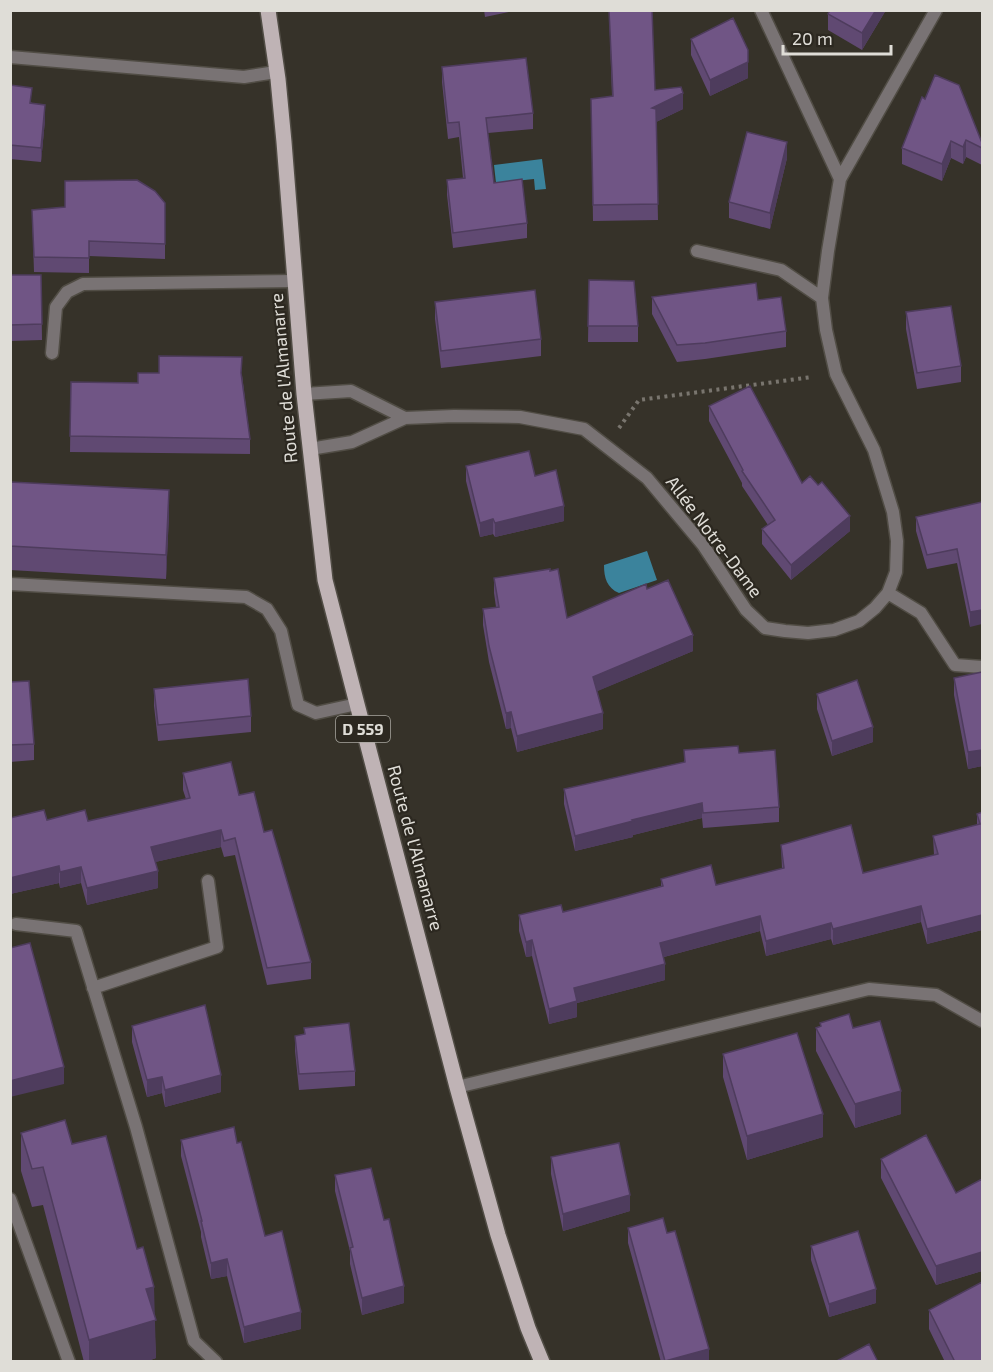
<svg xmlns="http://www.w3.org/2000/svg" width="993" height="1372" font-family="'Exo 2',sans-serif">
<rect width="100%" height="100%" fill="#363229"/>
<path fill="#3b839c" d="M542 159 546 189 535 190 534 179 496 183 494 165Z
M647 551 657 580 619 593C607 588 604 578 604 565Z"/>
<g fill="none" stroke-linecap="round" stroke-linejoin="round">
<defs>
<path id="lane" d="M10 57 244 77 276 72
M52 353 56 307 67 292 83 284 294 281
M10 584 246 597 267 609 281 631 298 705 316 713 357 704"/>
<path id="street" d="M761 10 840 179
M697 251 781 270 822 298
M304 394 351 391 405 418
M310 449 352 442 405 418 454 416 520 417 584 429 647 478 703 545 746 610 765 628 785 631 808 633 834 630 859 621 875 608 888 593 896 572 897 541 893 512 874 450 836 374 826 330 822 298 828 251 840 179 936 10
M888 593 921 613 955 665 982 667
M16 924 76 931 136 1127 194 1341 216 1362
M93 988 217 947 208 881
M457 1087 869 989 936 995 982 1021
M10 1199 69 1362"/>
<path id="primary" d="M268 10 278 79 284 142 304 394 325 580 357 704 457 1087 498 1235 528 1328 542 1362"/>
</defs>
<use href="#lane" stroke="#514d45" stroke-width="15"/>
<use href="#street" stroke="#514d45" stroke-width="15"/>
<use href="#primary" stroke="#514d45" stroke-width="18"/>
<path stroke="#79756e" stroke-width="4" stroke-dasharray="3 4.5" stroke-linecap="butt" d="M619 428 639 400 812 377"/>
<use href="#lane" stroke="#797374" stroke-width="12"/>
<use href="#street" stroke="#797374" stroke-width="12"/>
<use href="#primary" stroke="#bfb3b5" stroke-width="15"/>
</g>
<path fill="#604972" d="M484 10H518L485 17Z
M609 10 655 90 683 109 656 122 658 220 593 221 591 99 612 96Z
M886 10 862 50 828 30V14Z
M691 39 748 78 710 96 691 55Z
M442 67 533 113V129L488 133 494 183 527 223V238L453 248 447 195V180L463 178 459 137 448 139 442 82Z
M10 85 32 103 45 120 41 162 10 159Z
M922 97 982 148V165L966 157 963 164 951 158 942 181 902 164V148Z
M787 158 770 229 729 218V202Z
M165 203V259L89 256V273L34 272 32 210Z
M10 275H41L42 340 10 341Z
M589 280 638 326V342H588Z
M652 297 758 300 786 331V347L705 359 677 362 652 314Z
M435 302 541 339V356L441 368 435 319Z
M906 312 961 366V382L917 389 906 329Z
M242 375 250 439V454L70 452 71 382 138 383Z
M709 406 802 483 850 531 791 580 762 544V529L768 525 742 486V483L709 421Z
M466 466 535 476 564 521 495 537 493 534 480 537 466 481Z
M10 482 169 514 166 579 10 570Z
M982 502 970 627 957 563 927 569 916 531V517Z
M494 578 567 618 647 589 693 651 597 691 603 729 517 752 511 728 506 729 489 662 483 625V609L496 607 494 593Z
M982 672V766L968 769 954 695V678Z
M10 682 34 744V760L10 762Z
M154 689 251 716V732L158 741 154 706Z
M817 694 873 742 832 756 817 709Z
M684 750 739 753 779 807V822L703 828 702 818 633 835V837L575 851 564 804V789L684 762Z
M183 773 239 795 264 832 311 962V979L267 985 235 855 224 857 221 847 155 862 158 888 87 905 81 883 60 888 59 883 10 894V818L88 821 186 799 183 790Z
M982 812V930L927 944 921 922 833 945 831 939 766 956 760 931 664 957 665 980 577 1003V1017L549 1024 532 956 526 957 519 931V915L563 912 614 899 661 886V879L716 885 782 869 781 845 863 873 934 855 933 836 977 825V814Z
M820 1023 853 1028 901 1114 855 1128 816 1051V1028L820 1027Z
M132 1026 221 1092 165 1107 162 1093 147 1097 132 1042Z
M304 1028 355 1071V1086L299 1090 295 1051V1036L304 1035Z
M723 1054 823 1137 747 1160 723 1077Z
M21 1133 72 1144 137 1249 154 1315 156 1358 145 1362H84L43 1205 32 1207 21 1171Z
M181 1140 237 1143 265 1236 301 1329 244 1343 227 1276 211 1279 201 1237V1232L181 1156Z
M551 1157 630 1211 563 1231 551 1174Z
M881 1159 956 1193 982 1179V1271L936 1285 881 1178Z
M335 1175 384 1220 404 1303 362 1315 350 1264V1251L335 1191Z
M628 1228 709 1362H661L628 1243Z
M811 1246 876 1303 829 1317 811 1260Z
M929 1310 982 1362H945L929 1329Z"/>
<path fill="#4e3c5d" d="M876 10H886L862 50V33Z
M748 62V78L710 96V80Z
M683 93V109L652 124V108Z
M45 105V120L41 162V148Z
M966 140V157L963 164V147Z
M951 141V158L942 181V164Z
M787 142V158L770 229V213Z
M169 490V514L166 579V555Z
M564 506V521L495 537V523Z
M850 516V531L791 580V565Z
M493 519V534L480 537V523Z
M982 610V624L970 627V612Z
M693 635V651L593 693V677Z
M511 712V728L506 729V713Z
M603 713V729L517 752V736Z
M873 727V742L832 756V741Z
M982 750V766L968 769V752Z
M702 803V818L633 835V837L575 851V836L632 820Z
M221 830V847L151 863V847Z
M59 866V883L10 894V878Z
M81 867V883L60 888V872Z
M158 871V888L87 905V888Z
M921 906V922L833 945V929Z
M982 915V930L927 944V929Z
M760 916V931L660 958V943Z
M831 923V939L766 956V941Z
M532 940V956L526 957V942Z
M665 964V980L577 1003V1017L549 1024V1009L574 988Z
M64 1067V1084L10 1097V1081Z
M221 1075V1092L165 1107V1090Z
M162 1077V1093L147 1097V1080Z
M901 1091V1114L855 1128V1104Z
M823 1114V1137L747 1160V1136Z
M630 1195V1211L563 1231V1214Z
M982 1252V1271L936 1285V1266Z
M227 1259V1276L211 1279V1263Z
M404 1286V1303L362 1315V1298Z
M154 1287 156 1358 145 1362H89V1340L146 1289Z
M876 1289V1303L829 1317V1304Z
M301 1312V1329L244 1343V1327Z
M709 1349V1362H665V1361Z"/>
<path fill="#705585" stroke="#4e3c5d" stroke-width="1.5" d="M609 10H652L655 90 681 87 683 93 652 108 656 109 658 204 593 205 591 99 613 96Z
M830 10H876L862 33 828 14Z
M733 18 748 50V62L710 80 691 39Z
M526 58 533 113 486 118 494 183 522 179 527 223 453 233 447 180 465 178 459 122 448 123 442 67Z
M935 75 959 85 982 143V148L966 140 963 147 951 141 942 164 902 148 922 97 925 99Z
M10 85 32 88 30 103 45 105 41 148 10 145Z
M747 132 787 142 770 213 729 202Z
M137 180 155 191 165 203V244L89 241V258L34 257 32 210 65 207V181Z
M10 275H41L42 324 10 325Z
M589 280 634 281 638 326H588Z
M756 283 758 300 781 297 786 331 705 343 677 345 652 297Z
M535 290 541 339 441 351 435 302Z
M951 306 961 366 917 373 906 312Z
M159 356 242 357 241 373 250 439 70 436 71 382 138 383V373H159Z
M750 386 802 483 810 476 818 485 822 482 850 516 791 565 762 529 775 520 742 471 743 470 709 406Z
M529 451 535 476 556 470 564 506 495 523 493 519 480 523 466 466Z
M10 482 169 490 166 555 10 546Z
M982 502V610L970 612 957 549 927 555 916 517Z
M550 569V571L558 569 567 618 646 584 647 589 668 580 693 635 593 677 603 713 517 736 511 712 506 713 489 646 483 609 499 607 494 578Z
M982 672V750L968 752 954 678Z
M248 679 251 716 158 725 154 689Z
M857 680 873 727 832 741 817 694Z
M29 681 34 744 10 745V682Z
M738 746 739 753 775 750 779 807 703 813 702 803 632 820 633 821 575 836 564 789 685 762 684 750Z
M231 762 239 795 254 792 264 832 272 830 311 962 267 968 235 838 224 841 221 830 151 847 158 871 87 888 81 867 60 872 59 866 10 878V818L44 810 47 820 85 810 88 821 190 798 183 773Z
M982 812V915L927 929 921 906 833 929 831 923 766 941 760 916 660 943 665 964 574 988 577 1001 549 1009 532 940 526 942 519 915 561 905 563 912 614 899 663 886 661 879 711 865 716 885 784 868 781 845 851 825 863 873 938 854 933 836 980 824 977 814Z
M30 943 64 1067 10 1081V948Z
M205 1005 221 1075 165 1090 162 1077 147 1080 132 1026Z
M849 1014 853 1028 880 1021 901 1091 855 1104 816 1028 821 1026 820 1023Z
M349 1023 355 1071 299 1074 295 1036 305 1034 304 1028Z
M797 1033 823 1114 747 1136 723 1054Z
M65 1120 72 1144 106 1136 137 1249 143 1247 154 1287 146 1289 156 1320 89 1340 43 1167 32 1169 21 1133Z
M234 1127 237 1143 241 1142 265 1236 282 1231 301 1312 244 1327 227 1259 211 1263 201 1221H202L181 1140Z
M926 1135 956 1193 982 1179V1252L936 1266 881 1159Z
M619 1143 630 1195 563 1214 551 1157Z
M371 1168 384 1220 389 1219 404 1286 362 1298 350 1248 353 1247 335 1175Z
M663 1218 667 1233 675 1231 709 1349 665 1361 628 1228Z
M858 1231 876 1289 829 1304 811 1246Z
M982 1282V1362H955L929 1310Z
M869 1344 878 1362H835Z"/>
<g text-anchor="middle" stroke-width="4.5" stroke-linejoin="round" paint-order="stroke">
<rect fill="#2c2820" stroke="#a9a7a0" stroke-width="1.5" x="336" y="716" width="54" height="26" rx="4.5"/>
<g font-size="16" font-weight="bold" fill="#dfddd7">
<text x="363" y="735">D 559</text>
</g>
<g font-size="18" fill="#dfddd7" stroke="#2c2820">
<text transform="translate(284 378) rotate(-95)" y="6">Route de l'Almanarre</text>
<text transform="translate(714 537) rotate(53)" y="6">Allée Notre-Dame</text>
<text transform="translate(415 848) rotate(75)" y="6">Route de l'Almanarre</text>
</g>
</g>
<rect width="993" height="1372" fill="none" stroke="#dfddd7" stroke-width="24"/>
<path d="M783 45v9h108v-9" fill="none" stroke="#dfddd7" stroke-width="3"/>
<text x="792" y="45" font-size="18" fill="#dfddd7" stroke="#2c2820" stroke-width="4.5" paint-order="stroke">20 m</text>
</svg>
